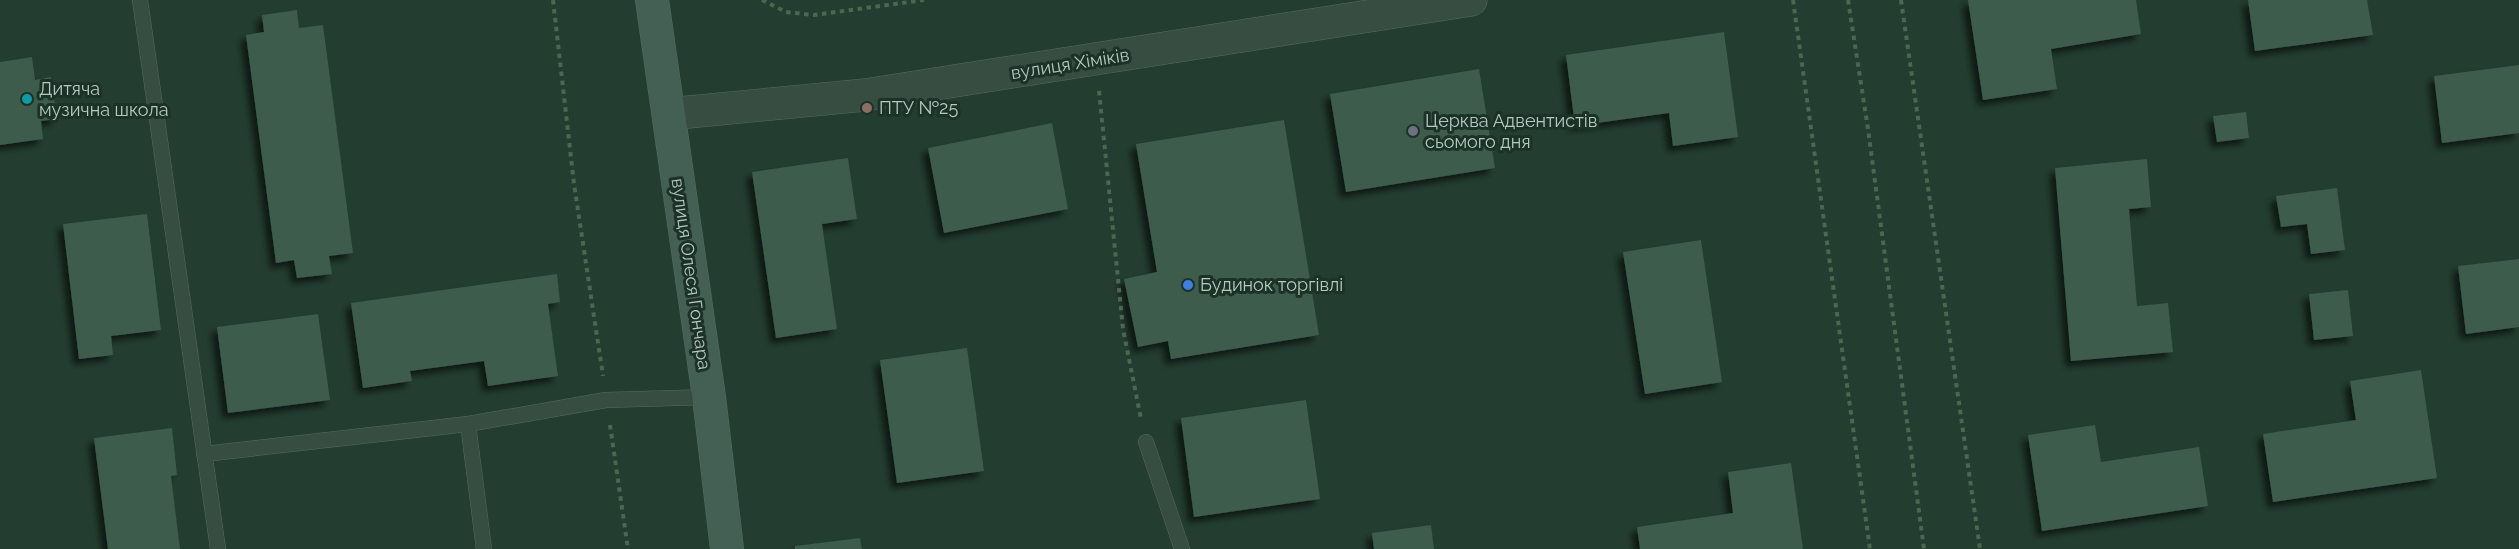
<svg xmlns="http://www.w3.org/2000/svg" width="2519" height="549" font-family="Raleway,sans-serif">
<defs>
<filter id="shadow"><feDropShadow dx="-5.5" dy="5.5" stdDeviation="3" flood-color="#0009"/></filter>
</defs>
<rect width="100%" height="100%" fill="#233d30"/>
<path fill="#3c5b4c" filter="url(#shadow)" d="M1968 0H2136L2141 34 2051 49 2057 89 1983 100Z
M2248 0H2367L2373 35 2255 51Z
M297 10 299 28 323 25 353 253 329 256 332 274 297 278 294 260 276 263 246 35 264 32 262 15Z
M1724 32 1738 137 1673 146 1669 113 1575 126 1566 55Z
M32 57 35 80 51 77 57 119 41 121 43 139 0 145V62Z
M2519 65V133L2442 143 2434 76Z
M1479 69 1495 168 1346 192 1330 94Z
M2246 112 2249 138 2217 142 2213 116Z
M1284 120 1319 335 1171 359 1168 341 1138 347 1124 279 1157 272 1136 144Z
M1052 123 1068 209 944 233 928 148Z
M848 158 857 219 822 224 837 329 776 338 752 172Z
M2147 159 2151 207 2129 209 2137 306 2168 303 2173 352 2071 361 2055 168Z
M2337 188 2345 250 2311 254 2307 224 2281 227 2276 196Z
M147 214 161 330 111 336 113 355 79 359 63 224Z
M1701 240 1722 382 1645 394 1623 252Z
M2519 259V327L2466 334 2458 266Z
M557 274 560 302 548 304 558 376 488 386 484 361 410 371 412 381 363 388 351 303Z
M2348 290 2353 336 2314 340 2309 294Z
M318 314 330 400 228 413 217 327Z
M967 348 984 471 897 483 880 360Z
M2421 370 2437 478 2273 502 2263 434 2356 420 2350 381Z
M1306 400 1320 499 1194 517 1181 418Z
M2095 425 2101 462 2199 447 2208 506 2042 531 2028 435Z
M172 428 177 475 171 476 180 549H108L94 438Z
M1791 463 1803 549H1640L1637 527 1733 513 1728 472Z
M1431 525 1434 549H1374L1372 533Z
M860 538 862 549H795V546Z"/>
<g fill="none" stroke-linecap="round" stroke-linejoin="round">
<defs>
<path id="lane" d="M140 0 218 549
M1146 442 1182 549
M204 454 468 424
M484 549 468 424 606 400 709 397"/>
<path id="street" d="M668 114 865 95 1471 0"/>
<path id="secondary" d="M652 0 709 397 727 549"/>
</defs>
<use href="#lane" stroke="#556b60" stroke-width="16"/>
<use href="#street" stroke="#556b60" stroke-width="33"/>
<use href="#secondary" stroke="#556b60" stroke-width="34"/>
<path stroke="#4d6650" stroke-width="4" stroke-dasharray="4.5 4.5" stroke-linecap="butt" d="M553 0 574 184 603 376
M762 0 786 12 814 15 924 0
M1793 0 1870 549
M1848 0 1868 129 1924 549
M1901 0 1980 549
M1099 91 1123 329 1141 419
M610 425 628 549"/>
<use href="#lane" stroke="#374d42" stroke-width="15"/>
<use href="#street" stroke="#374d42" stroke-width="32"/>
<use href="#secondary" stroke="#446054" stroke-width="33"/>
</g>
<circle fill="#0f9aa8" stroke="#1c3227" stroke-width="2" cx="27" cy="99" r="6"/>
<circle fill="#8d6e63" stroke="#1c3227" stroke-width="2" cx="867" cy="108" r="6"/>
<circle fill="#6b7280" stroke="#1c3227" stroke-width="2" cx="1413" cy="131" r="6"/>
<circle fill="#3f7fe0" stroke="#1c3227" stroke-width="2" cx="1188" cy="285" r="6"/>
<g text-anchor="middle" stroke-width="6" stroke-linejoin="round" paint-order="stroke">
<g font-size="18" fill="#b2c9bf" stroke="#1c3227">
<text transform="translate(1070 64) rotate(-9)" y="6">вулиця Хіміків</text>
<text transform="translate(691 274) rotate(82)" y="6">вулиця Олеся Гончара</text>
</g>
<g font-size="18" fill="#b2c9bf" stroke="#1c3227" text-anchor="start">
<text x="39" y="95">Дитяча<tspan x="39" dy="21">музична школа</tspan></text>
<text x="879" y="114">ПТУ №25</text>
<text x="1425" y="127">Церква Адвентистів<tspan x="1425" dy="21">сьомого дня</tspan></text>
<text x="1200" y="291">Будинок торгівлі</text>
</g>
</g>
</svg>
